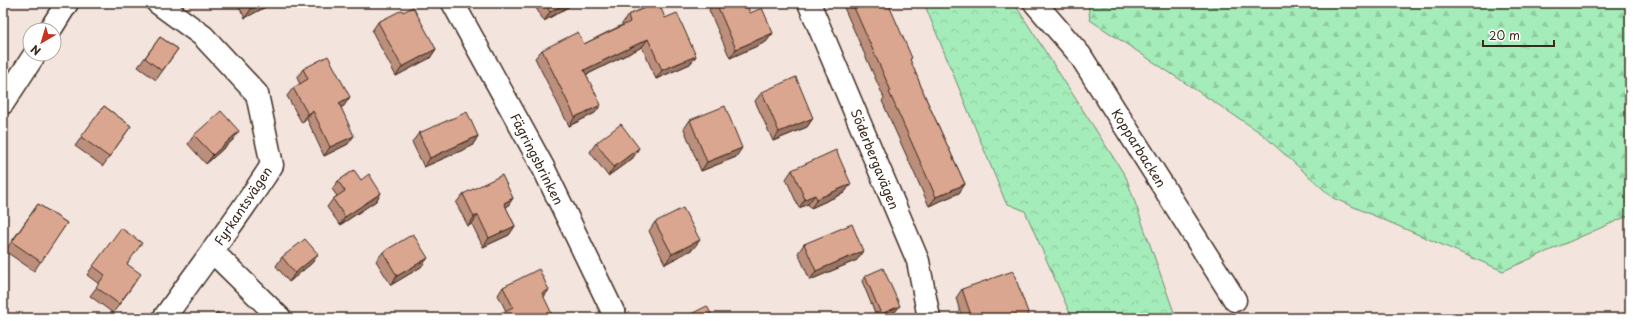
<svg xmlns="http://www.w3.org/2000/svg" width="1633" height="321" font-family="'Playpen Sans',sans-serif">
<defs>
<pattern id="forest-firs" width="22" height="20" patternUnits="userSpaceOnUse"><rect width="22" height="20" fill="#a4ecb9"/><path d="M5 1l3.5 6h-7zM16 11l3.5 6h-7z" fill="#8ecb9f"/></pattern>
<pattern id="park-crowns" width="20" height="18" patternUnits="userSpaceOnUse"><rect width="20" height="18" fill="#a4ecb9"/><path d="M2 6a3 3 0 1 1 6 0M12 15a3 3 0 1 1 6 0" fill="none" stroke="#8ecb9f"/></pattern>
</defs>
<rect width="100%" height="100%" fill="#f4e4de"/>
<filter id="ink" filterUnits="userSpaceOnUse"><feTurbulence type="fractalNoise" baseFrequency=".025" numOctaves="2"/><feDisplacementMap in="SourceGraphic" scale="8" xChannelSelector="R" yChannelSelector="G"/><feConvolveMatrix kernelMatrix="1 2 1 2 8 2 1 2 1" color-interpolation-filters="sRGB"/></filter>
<g filter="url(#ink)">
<path fill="url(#forest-firs)" stroke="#708b6c" d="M1088 3H1630V215L1503 271 1333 198 1261 133 1090 20Z"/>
<path fill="url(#park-crowns)" stroke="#708b6c" d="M924 3H1014L1126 177 1176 318H1072L1025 211 1006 203Z"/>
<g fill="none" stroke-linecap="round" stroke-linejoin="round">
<defs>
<path id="street" d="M158 3 203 36 257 94 272 165C238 218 200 267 164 318
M453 3 543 167 616 318
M809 3 918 261 929 318
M1035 3 1080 55 1235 300
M212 251 280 318"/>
<path id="secondary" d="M50 30 67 3
M3 103 35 54"/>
</defs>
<use href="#street" stroke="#3b2a1e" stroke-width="25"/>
<use href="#secondary" stroke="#3b2a1e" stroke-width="25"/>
<use href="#street" stroke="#fff" stroke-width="22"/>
<use href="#secondary" stroke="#fff" stroke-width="22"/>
</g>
<path fill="#bc8f7c" stroke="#3b2a1e" d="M237 3H273L245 18Z
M533 3H575L544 21Z
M714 3H746L750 13 773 33 766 42 730 58 709 10Z
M842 3H888L910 60 927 101 965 184 959 193 929 206 882 101 884 98Z
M403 12 436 49 430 58 396 76 372 31 378 22Z
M628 15 665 18 696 56 690 64 656 79 642 47 586 75 595 113 569 126 535 58 542 50 584 44 622 25V24Z
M160 37 178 49 156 80 138 67Z
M303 69 344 106 341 107 348 144 324 156 307 119 302 123 287 96 293 88 300 84 297 78Z
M762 92 813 118 807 127 773 141 755 101Z
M104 106 131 126 103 166 75 146Z
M690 120 736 157 701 171 684 129Z
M419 133 478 136 472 146 424 167 412 142Z
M194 135 233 140 206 164 188 144Z
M596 143 633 158 608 176 590 152Z
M792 170 851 184 844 193 811 208 808 204 799 208 786 179Z
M361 180 381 193 376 201 340 225 327 207 333 199 337 196 332 189 338 181Z
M463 194 513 198 507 207 506 208 515 226 509 235 483 247 472 224 468 226 456 203Z
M38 204 67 223 34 271 5 251Z
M655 222 693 249 665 264 649 231Z
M804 244 857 260 810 280 798 253Z
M383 252 421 267 391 285 376 261Z
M318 254 312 263 289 282 276 266 282 257Z
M127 264 134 284 113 313 90 296 99 284 87 275 93 266Z
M865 276 896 311 880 318H877L862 281Z
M503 287 544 297 506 311 498 295Z
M962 289 1030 318H962L956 298Z"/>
<path fill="#997465" stroke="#3b2a1e" d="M262 3H273L245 18 251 9Z
M567 3H575L544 21 550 12Z
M773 33 766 42 730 58 736 49Z
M648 39 642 47 578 79 584 70Z
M436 49 430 58 396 76 402 67Z
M696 56 690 64 656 79 662 70Z
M350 97 344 106 333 112 339 103Z
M601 105 595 113 569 126 575 117Z
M313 111 307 119 302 123 308 114Z
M813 118 807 127 773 141 779 132Z
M239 131 233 140 206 164 213 155Z
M354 136 348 144 324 156 330 147Z
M478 136 472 146 424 167 430 158Z
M639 148 633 158 608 176 614 167Z
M742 148 736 157 701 171 707 162Z
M851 184 844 193 811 208 817 199Z
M965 184 959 193 929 206 936 197Z
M381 193 376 201 340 225 345 217Z
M815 195 808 204 799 208 805 199Z
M513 198 507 207 497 212 504 203Z
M478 215 472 224 468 226 474 217Z
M515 226 509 235 483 247 489 238Z
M700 240 693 249 665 264 672 254Z
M863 251 857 260 810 280 816 271Z
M318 254 312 263 289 282 295 273Z
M428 258 421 267 391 285 397 276Z
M549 290 543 298 542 293Z
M900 306 896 311 880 318H878L881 314Z"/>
<path fill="#dba690" stroke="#3b2a1e" d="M248 3H262L251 9Z
M545 3H567L550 12Z
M656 3H659L665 18 677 13 696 56 662 70 648 39 584 70 601 105 575 117 542 50 578 32 584 44 630 22 628 15Z
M716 3H746L750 13 762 8 773 33 736 49Z
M852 3H888L912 58 910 59 927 101 965 184 936 197 889 92 891 91Z
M413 7 436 49 402 67 378 22 402 10 403 12Z
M160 37 178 49 162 71 145 58Z
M328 56 350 97 339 103 354 136 330 147 313 111 308 114 293 88 308 79 303 69Z
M796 77 813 118 779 132 762 92Z
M104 106 131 126 109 157 81 137Z
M725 106 742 148 707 162 690 120Z
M221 111 239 131 213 155 194 135Z
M467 112 478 136 430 158 419 133Z
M621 124 639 148 614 167 596 143Z
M836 150 851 184 817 199 815 195 805 199 792 170Z
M354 170 361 180 369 174 381 193 345 217 333 199 345 191 338 181Z
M502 175 513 198 504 203 515 226 489 238 478 215 474 217 463 194Z
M38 204 67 223 41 262 12 242Z
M683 208 700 240 672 254 655 222Z
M852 224 863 251 816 271 804 244Z
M121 228 142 243 127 264 141 274 119 304 96 287 105 275 93 266Z
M413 234 428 258 397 276 383 252Z
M305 239 318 254 295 273 282 257Z
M883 268 900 306 881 314 865 276Z
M539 269 549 290 542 293 553 316 549 318H491L513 307 503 287Z
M1013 271 1030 318H972L962 289Z
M707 306 713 318H683Z
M217 312 225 318H213Z"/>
</g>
<g text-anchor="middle" stroke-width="3.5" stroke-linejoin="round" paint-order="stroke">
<g font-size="13" fill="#3b2a1e" stroke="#fff">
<text transform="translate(1139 148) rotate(58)" y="5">Kopparbacken</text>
<text transform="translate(537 159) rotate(63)" y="5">Fägringsbrinken</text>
<text transform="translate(875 159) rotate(68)" y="5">Söderbergavägen</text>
<text transform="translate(243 206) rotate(-56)" y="5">Fyrkantsvägen</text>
</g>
</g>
<rect width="1633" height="321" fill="none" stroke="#fff" stroke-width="16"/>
<rect x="8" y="8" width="1617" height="305" fill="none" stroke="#3b2a1e" stroke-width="1.5" filter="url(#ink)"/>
<g transform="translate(42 42) rotate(218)"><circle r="19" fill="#ffffff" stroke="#b1aaa5"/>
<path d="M0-3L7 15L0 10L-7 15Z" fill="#c8321e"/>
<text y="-6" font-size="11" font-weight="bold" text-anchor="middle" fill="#3b2a1e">N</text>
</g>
<path d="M1483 40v6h71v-6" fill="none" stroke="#3b2a1e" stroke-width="2"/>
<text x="1489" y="40" font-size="12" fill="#3b2a1e" stroke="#ffffff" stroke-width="3" paint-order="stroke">20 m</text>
</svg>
